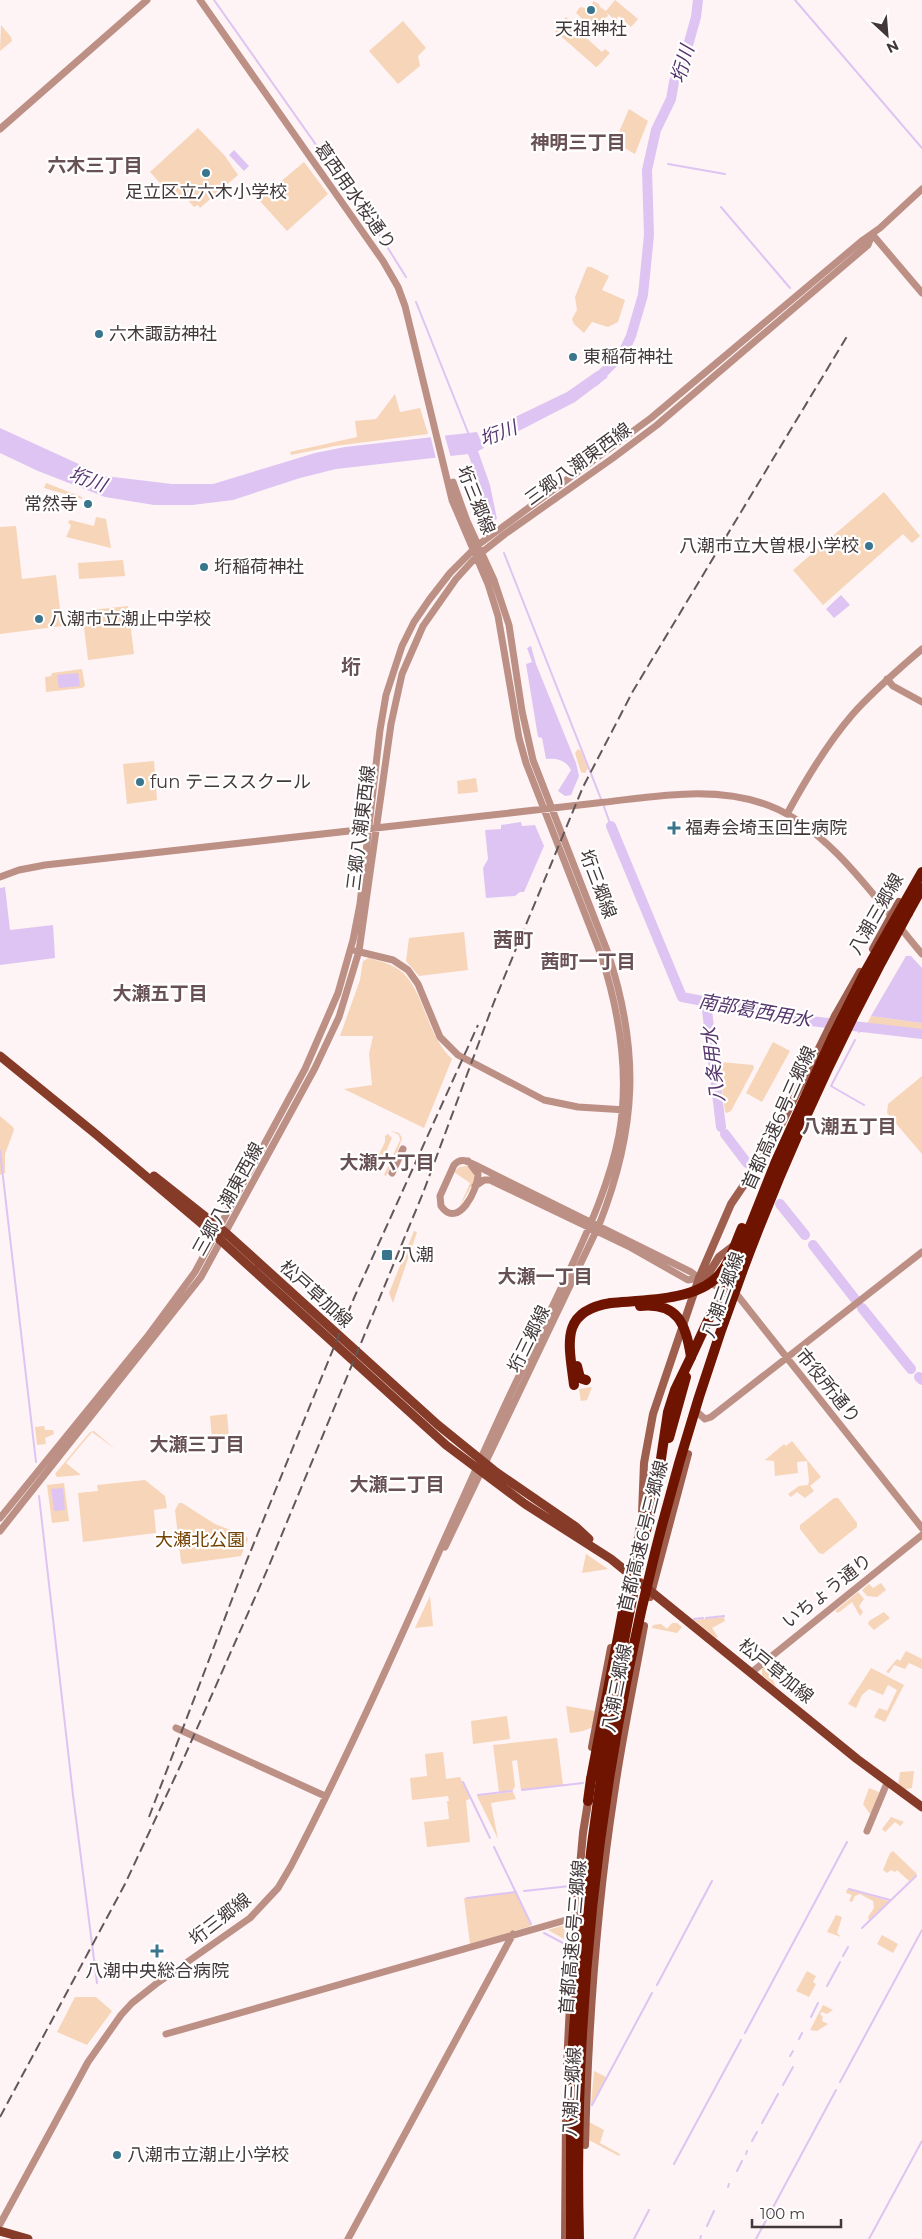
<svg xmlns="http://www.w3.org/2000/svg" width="922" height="2239" font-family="Montserrat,'Noto Sans JP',sans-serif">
<rect width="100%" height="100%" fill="#fef3f5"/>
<path fill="#f7d5b8" d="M615 0 638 19 631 27 619 16 615 20 607 13 608 16 599 22 589 25 576 13 579 8 582 7 591 12 593 1 599 4 600 7 606 11Z
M566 17 579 28 576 31 582 36 583 35 602 52 605 49 610 53 598 66 596 67 555 31Z
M403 21 426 48 418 56 420 66 398 84 369 51Z
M1 25 11 37 12 41 0 51Z
M629 109 648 121 635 154 616 143 619 132Z
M198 128 225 156 238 175 200 208 198 205 194 207 185 197 182 200 175 192 170 194 150 172Z
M304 162 328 194 287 231 259 200Z
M587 267H591L609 276 602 290 625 300 618 322 608 327 592 322 584 333 574 324 572 319 577 310 575 297Z
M395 394 400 412 420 408 428 434 335 446 291 455 290 452 357 437 355 421 376 419Z
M46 483 82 497V499L44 488Z
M884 492 920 536 912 543 903 534 823 605 793 570Z
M49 495 70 503 68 508 47 501Z
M96 517 106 519 111 548 66 537 71 526 68 522 70 520 94 526Z
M16 526 22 579 56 575 62 626 0 634V527Z
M123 560 125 576 79 579 78 563Z
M128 606 134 654 88 660 82 611Z
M82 669 85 686 82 688 46 692 45 677 51 676 52 673Z
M578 749 581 751 588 768 585 773 581 772 575 753Z
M154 761 157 800 127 804 123 764Z
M476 778 478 792 458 794 457 781Z
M464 932 468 970 419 976 406 961 409 938Z
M369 958C379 961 389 963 398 969 424 986 425 1034 452 1059L424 1128 344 1089 372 1085 369 1054 373 1036H340L360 980 363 961Z
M871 1016 922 1023V1031L867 1024Z
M773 1042 790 1051 762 1102 746 1093Z
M721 1062 753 1065 754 1068 731 1111 727 1113 725 1112 719 1064Z
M922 1076V1154L887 1113 888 1104Z
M0 1116 13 1127 14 1130 5 1154V1173L0 1175Z
M391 1131 399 1133 402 1138 396 1156 386 1176 384 1175 400 1140 399 1135Z
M388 1134 392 1138 377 1172 373 1167 385 1142V1136Z
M467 1166 475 1174V1180L459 1208 470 1183 454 1172 459 1167Z
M414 1231 417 1232 393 1303 389 1293Z
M592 1387 587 1400 581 1401 579 1389Z
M227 1414 229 1437 212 1439 210 1416Z
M44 1426 45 1430H53L54 1434 45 1438 46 1444 37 1445 35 1427Z
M94 1431 115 1449 92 1432 66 1463 81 1475 57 1477 55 1474 90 1432Z
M792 1441 821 1477 810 1486 814 1491 805 1498 797 1492 791 1497 788 1494 799 1486 808 1485 809 1481 807 1461 797 1462 798 1473 775 1476 774 1461 765 1460 784 1444 786 1446Z
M145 1480 165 1496 167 1508 154 1510 156 1533 83 1542 78 1493 98 1491 97 1485Z
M64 1483 69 1521 52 1523 47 1485Z
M834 1498H838L857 1523V1527L823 1554 819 1553 800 1529V1525Z
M179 1503H182L215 1524 246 1536 248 1539 241 1556 183 1564 181 1562 175 1510Z
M586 1554 608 1569 582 1573Z
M881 1583 886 1590 877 1597 867 1596 862 1590 869 1584 873 1588Z
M858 1592 864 1599 859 1606 863 1612 860 1616 852 1602 838 1613 835 1611Z
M430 1596 433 1626 415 1628Z
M884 1612 890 1618 874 1630 868 1624 869 1621Z
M724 1617 725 1621 712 1628 718 1637 716 1638 694 1620Z
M672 1623H677L682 1627 677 1633 652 1628 653 1625 661 1624 667 1629Z
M906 1651 922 1659V1669L909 1663 905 1669 894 1665 889 1673 886 1672 897 1659 900 1661Z
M764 1666 767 1667 776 1687 762 1675V1669Z
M871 1668 904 1685 885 1722 874 1717 879 1708 887 1711 897 1690 888 1685 883 1695 869 1689 862 1695 856 1708 848 1704Z
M566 1706 595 1711 593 1727 583 1731 570 1733Z
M507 1716 510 1739 473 1744 471 1721Z
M557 1738 563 1785 521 1790 517 1760 512 1761 515 1786 513 1790 499 1792 493 1745Z
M443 1752 446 1779 460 1777 470 1799 466 1800 470 1842 427 1847 424 1822 449 1819 447 1801H449L448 1796 412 1800 410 1778 427 1776 425 1754Z
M914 1771 912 1788 902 1790 898 1787 900 1772Z
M869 1788 879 1792 872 1814H870L863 1804Z
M513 1792 516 1799 491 1803 498 1839 477 1796Z
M891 1817 904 1822 900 1826 895 1822 885 1832 882 1829Z
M893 1851 917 1874 909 1881 897 1870 895 1872 891 1870 887 1873 883 1870 890 1853Z
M847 1889 889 1901 869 1920 868 1917 874 1908 873 1901 860 1894 855 1896 852 1902 849 1901 852 1895 846 1893Z
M515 1892 531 1926 470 1944 464 1898Z
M836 1915 842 1917 837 1933 841 1937 827 1932Z
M565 1925 564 1939 548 1930Z
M882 1935 898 1944 893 1953 877 1944Z
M807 1971 816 1976 813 1982 816 1984 809 1997 796 1991Z
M75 1997H96L112 2011 87 2045 57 2032Z
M823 2005 833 2010 827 2014 822 2012 820 2014 823 2017 822 2021 828 2024 817 2031 810 2030Z
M594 2071 606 2077 591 2105Z
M589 2122 604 2130 600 2143 620 2154 619 2156 587 2139Z"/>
<path fill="#dec4f2" d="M234 150 249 166 244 171 229 155Z
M597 371 608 377 575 402 501 440H488L484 432 567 392Z
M0 428 105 476 172 484H213L315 453 345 447 477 432 484 448 478 451 490 485 497 519 488 522 481 488 468 454 336 469 300 478 233 500 192 505H154L105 497 38 471 0 453Z
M841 595 850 605 834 618 826 609Z
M531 646 536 664 576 763 579 776 571 795 565 796 558 791 571 770C566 760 557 758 546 759L542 738 538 737 526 664 532 662 527 648Z
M78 673 80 686 59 688 57 675Z
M521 822 522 826 535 825 544 846 524 892H520L515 896 486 898 483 868 488 859 485 830 501 829V825Z
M5 887 10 930 53 925 55 958 0 965V888Z
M906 956H911L922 968V1023L871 1016Z
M63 1488 65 1510 54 1511 51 1489Z"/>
<path fill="#fef3f5" d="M444 433 451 458 436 459 430 434Z"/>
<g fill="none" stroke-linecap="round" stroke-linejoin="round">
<path stroke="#dec4f2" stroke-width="2" d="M214 0 381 237 406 277
M795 0 922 148
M668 164 725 174
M721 207 790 288
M416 302 469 435
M504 553 601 799
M603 804 611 826
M859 1032 865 1026
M855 1040 831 1086 864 1105
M0 1151 36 1462
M39 1496 73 1795 97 1983
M706 1618 724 1616
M694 1619 703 1618
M463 1782 490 1838
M522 1790 583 1783
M478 1795 512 1791
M494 1847 531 1924
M849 1889 890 1900
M524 1891 570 1886
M467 1898 516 1892
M862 1928 916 1876
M544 1933 563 1943
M843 1956 848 1947
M657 1985 712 1881
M827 1986 840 1962
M811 2017 818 2003
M745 2033 847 1842
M799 2039 802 2033
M790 2056 793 2051
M840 2082 922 1930
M783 2085 793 2067
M592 2105 652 1993
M762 2123 778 2094
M752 2141 757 2132
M746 2154 747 2151
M674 2164 741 2040
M737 2171 742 2161
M728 2187 729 2184
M707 2226 714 2211
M634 2239 649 2210
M700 2239 701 2236
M756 2239 836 2090
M869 2239 922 2141"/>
<path stroke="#dec4f2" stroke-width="10" d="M594 382 623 353 631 336 643 295 649 235 647 170 656 130 671 99 674 82 685 56 696 17 698 0
M611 826 682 997 802 1020 922 1034
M706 1002 721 1127
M725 1134 747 1163
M780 1204 805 1235
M813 1245 855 1299
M862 1308 911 1369
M919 1377 922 1380"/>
<path stroke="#bd9085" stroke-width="7" d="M0 129 147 0
M872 234 922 293
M887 679 893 686 922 702
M787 814C806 779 827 744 852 715 873 691 898 670 922 649
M0 877 19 870 45 865C188 849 331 833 474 817 515 812 556 808 597 803 653 797 715 784 770 806 830 829 881 906 922 954
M356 951 393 960 408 970 418 984 440 1037 458 1055 544 1100 578 1107 626 1110
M468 1161 478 1174C478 1190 458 1230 441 1206L440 1196 454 1165C461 1157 467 1161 475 1165L691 1272 699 1278 738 1296 922 1528
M392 1173 403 1149
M475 1186 484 1180H490L628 1246 688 1280 699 1278
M698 1413 705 1419 711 1417 922 1252
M0 1518 147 1337 195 1272 305 1069 338 993 353 940 360 904 380 730 386 695 402 646 414 622 429 600 450 573 478 545 651 418 863 240 880 228 922 189
M0 1531 201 1277 315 1068 339 1017 359 951 391 724 402 674 423 626 456 579 476 557 505 534 613 458 657 425 868 245 872 235
M445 1547 599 1225C637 1129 640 1051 608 953L533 760 522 711 509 625 494 580 467 521 453 482
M752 1672 922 1535
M176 1728 325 1796
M867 1831 887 1783
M166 2034 580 1916
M0 2224 88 2062 121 2015 132 2003 156 1984 250 1918 278 1888 291 1866C370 1714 436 1555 508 1399 529 1355 551 1310 572 1265 591 1224 610 1181 619 1135 630 1074 620 1014 601 955L526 763 519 738 498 616 488 584 452 500 405 306 398 287 383 261 200 0
M348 2239 513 1934"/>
<path stroke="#9e5f4f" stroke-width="8" d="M699 1278 707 1276 719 1257 736 1244
M650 1597 688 1454
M627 1600 642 1514 644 1463 653 1414 699 1278 731 1204 771 1145 835 1016
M592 1747 611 1648
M567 2066 573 1943 583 1833 589 1796
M585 2145C588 2028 596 1910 614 1794 622 1737 634 1682 644 1626
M565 2239 566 2117"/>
<path stroke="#863a28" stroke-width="9" d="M0 1056 97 1135 207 1228 446 1445 525 1504 611 1559 857 1759 922 1807
M154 1176 226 1233 438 1425 496 1472 576 1527 589 1539
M0 2231 28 2239"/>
<path stroke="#6f1400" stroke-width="10" d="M908 913 922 888
M577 1366 580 1378 586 1380
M574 1385C569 1344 559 1311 611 1303
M669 1438 686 1377
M659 1472 668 1412 675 1390 691 1357
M588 1801 591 1779
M571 2239V2080"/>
<path stroke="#625759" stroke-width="2" stroke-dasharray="10 5" stroke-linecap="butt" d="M149 1817 247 1560 354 1298 478 1025
M0 2117 125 1884 183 1760 268 1568 423 1193 494 1002 583 787 633 691 849 333"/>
<path stroke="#9e5f4f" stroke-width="8" d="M873 949 899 902
M835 1016 860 972"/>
<path stroke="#6f1400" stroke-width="10" d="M611 1303C643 1300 695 1301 718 1276 730 1263 735 1244 742 1228
M640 1306C678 1302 686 1324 691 1357
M691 1357 739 1254 776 1161 832 1038 864 974 922 872
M591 1779 623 1611 629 1597
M571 2080C581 1875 613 1673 659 1472
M579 2239C567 1777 683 1317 908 913"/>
</g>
<g fill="#39758d" stroke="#fff" stroke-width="2">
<circle cx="591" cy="10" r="5"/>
<circle cx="206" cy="173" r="5"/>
<circle cx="99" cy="334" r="5"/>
<circle cx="573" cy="357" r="5"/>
<circle cx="88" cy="504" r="5"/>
<circle cx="869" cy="546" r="5"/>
<circle cx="204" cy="567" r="5"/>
<circle cx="39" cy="619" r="5"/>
<circle cx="140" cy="782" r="5"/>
<path d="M671.5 820.5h5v5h5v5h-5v5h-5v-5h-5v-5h5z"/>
<rect x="381" y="1249" width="12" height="12" rx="2.5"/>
<path d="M154.5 1943.5h5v5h5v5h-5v5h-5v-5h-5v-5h5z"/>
<circle cx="117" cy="2155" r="5"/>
</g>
<g text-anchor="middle" stroke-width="4.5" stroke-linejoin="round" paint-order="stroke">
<g font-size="18" fill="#423739" stroke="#fff" text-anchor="start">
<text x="591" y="35" text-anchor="middle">天祖神社</text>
<text x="206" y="198" text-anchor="middle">足立区立六木小学校</text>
<text x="109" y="340">六木諏訪神社</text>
<text x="583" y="363">東稲荷神社</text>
<text x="78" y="510" text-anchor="end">常然寺</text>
<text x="859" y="552" text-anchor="end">八潮市立大曽根小学校</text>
<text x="214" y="573">垳稲荷神社</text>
<text x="49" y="625">八潮市立潮止中学校</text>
<text x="150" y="788">fun テニススクール</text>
<text x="685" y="834">福寿会埼玉回生病院</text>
<text x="398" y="1261">八潮</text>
<text x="157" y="1977" text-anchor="middle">八潮中央総合病院</text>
<text x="127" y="2161">八潮市立潮止小学校</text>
</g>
<g font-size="18" fill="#423739" stroke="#fff">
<text transform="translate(355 196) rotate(55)" y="6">葛西用水桜通り</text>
<text transform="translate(578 464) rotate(-36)" y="6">三郷八潮東西線</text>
<text transform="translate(476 500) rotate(68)" y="6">垳三郷線</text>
<text transform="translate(361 828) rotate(-83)" y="6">三郷八潮東西線</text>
<text transform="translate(598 884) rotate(69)" y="6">垳三郷線</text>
<text transform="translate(876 914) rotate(-60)" y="6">八潮三郷線</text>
<text transform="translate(779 1118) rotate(-66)" y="6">首都高速6号三郷線</text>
<text transform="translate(228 1199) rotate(-61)" y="6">三郷八潮東西線</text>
<text transform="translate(316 1294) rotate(42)" y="6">松戸草加線</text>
<text transform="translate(723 1295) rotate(-70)" y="6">八潮三郷線</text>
<text transform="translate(529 1339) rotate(-64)" y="6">垳三郷線</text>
<text transform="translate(828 1386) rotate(51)" y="6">市役所通り</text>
<text transform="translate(643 1536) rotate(-76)" y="6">首都高速6号三郷線</text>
<text transform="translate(827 1591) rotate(-38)" y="6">いちょう通り</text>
<text transform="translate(776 1671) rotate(39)" y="6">松戸草加線</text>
<text transform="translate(617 1688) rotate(-79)" y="6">八潮三郷線</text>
<text transform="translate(220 1919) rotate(-38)" y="6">垳三郷線</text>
<text transform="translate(573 1937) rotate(-85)" y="6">首都高速6号三郷線</text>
<text transform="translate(572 2092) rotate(-87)" y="6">八潮三郷線</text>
</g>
<g font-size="18" fill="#734000" stroke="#fff">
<text x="200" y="1546">大瀬北公園</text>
</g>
<g font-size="19" font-style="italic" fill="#57366e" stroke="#fff">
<text transform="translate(682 64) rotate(-74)" y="7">垳川</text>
<text transform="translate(498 433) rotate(-21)" y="7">垳川</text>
<text transform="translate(88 479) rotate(20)" y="7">垳川</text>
<text transform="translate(755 1010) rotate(10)" y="7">南部葛西用水</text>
<text transform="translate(713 1065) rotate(-97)" y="7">八条用水</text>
</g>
<g font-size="19" font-weight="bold" fill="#685155" stroke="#fff">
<text x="578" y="149">神明三丁目</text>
<text x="95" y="172">六木三丁目</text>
<text x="588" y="968">茜町一丁目</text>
<text x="160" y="1000">大瀬五丁目</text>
<text x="849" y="1133">八潮五丁目</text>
<text x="387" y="1169">大瀬六丁目</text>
<text x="545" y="1283">大瀬一丁目</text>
<text x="197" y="1451">大瀬三丁目</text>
<text x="397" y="1491">大瀬二丁目</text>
</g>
<g font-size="20" font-weight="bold" fill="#685155" stroke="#fff">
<text x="351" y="674">垳</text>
<text x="513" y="947">茜町</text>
</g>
</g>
<g transform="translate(887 35) rotate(154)" stroke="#ffffff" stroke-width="4" paint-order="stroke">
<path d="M0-4L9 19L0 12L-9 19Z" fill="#423739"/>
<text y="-8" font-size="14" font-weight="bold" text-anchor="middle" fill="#423739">N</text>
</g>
<path d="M752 2219v8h89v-8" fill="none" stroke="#423739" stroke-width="2.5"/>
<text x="760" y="2219" font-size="15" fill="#423739" stroke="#ffffff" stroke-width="4" paint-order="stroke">100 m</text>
</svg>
